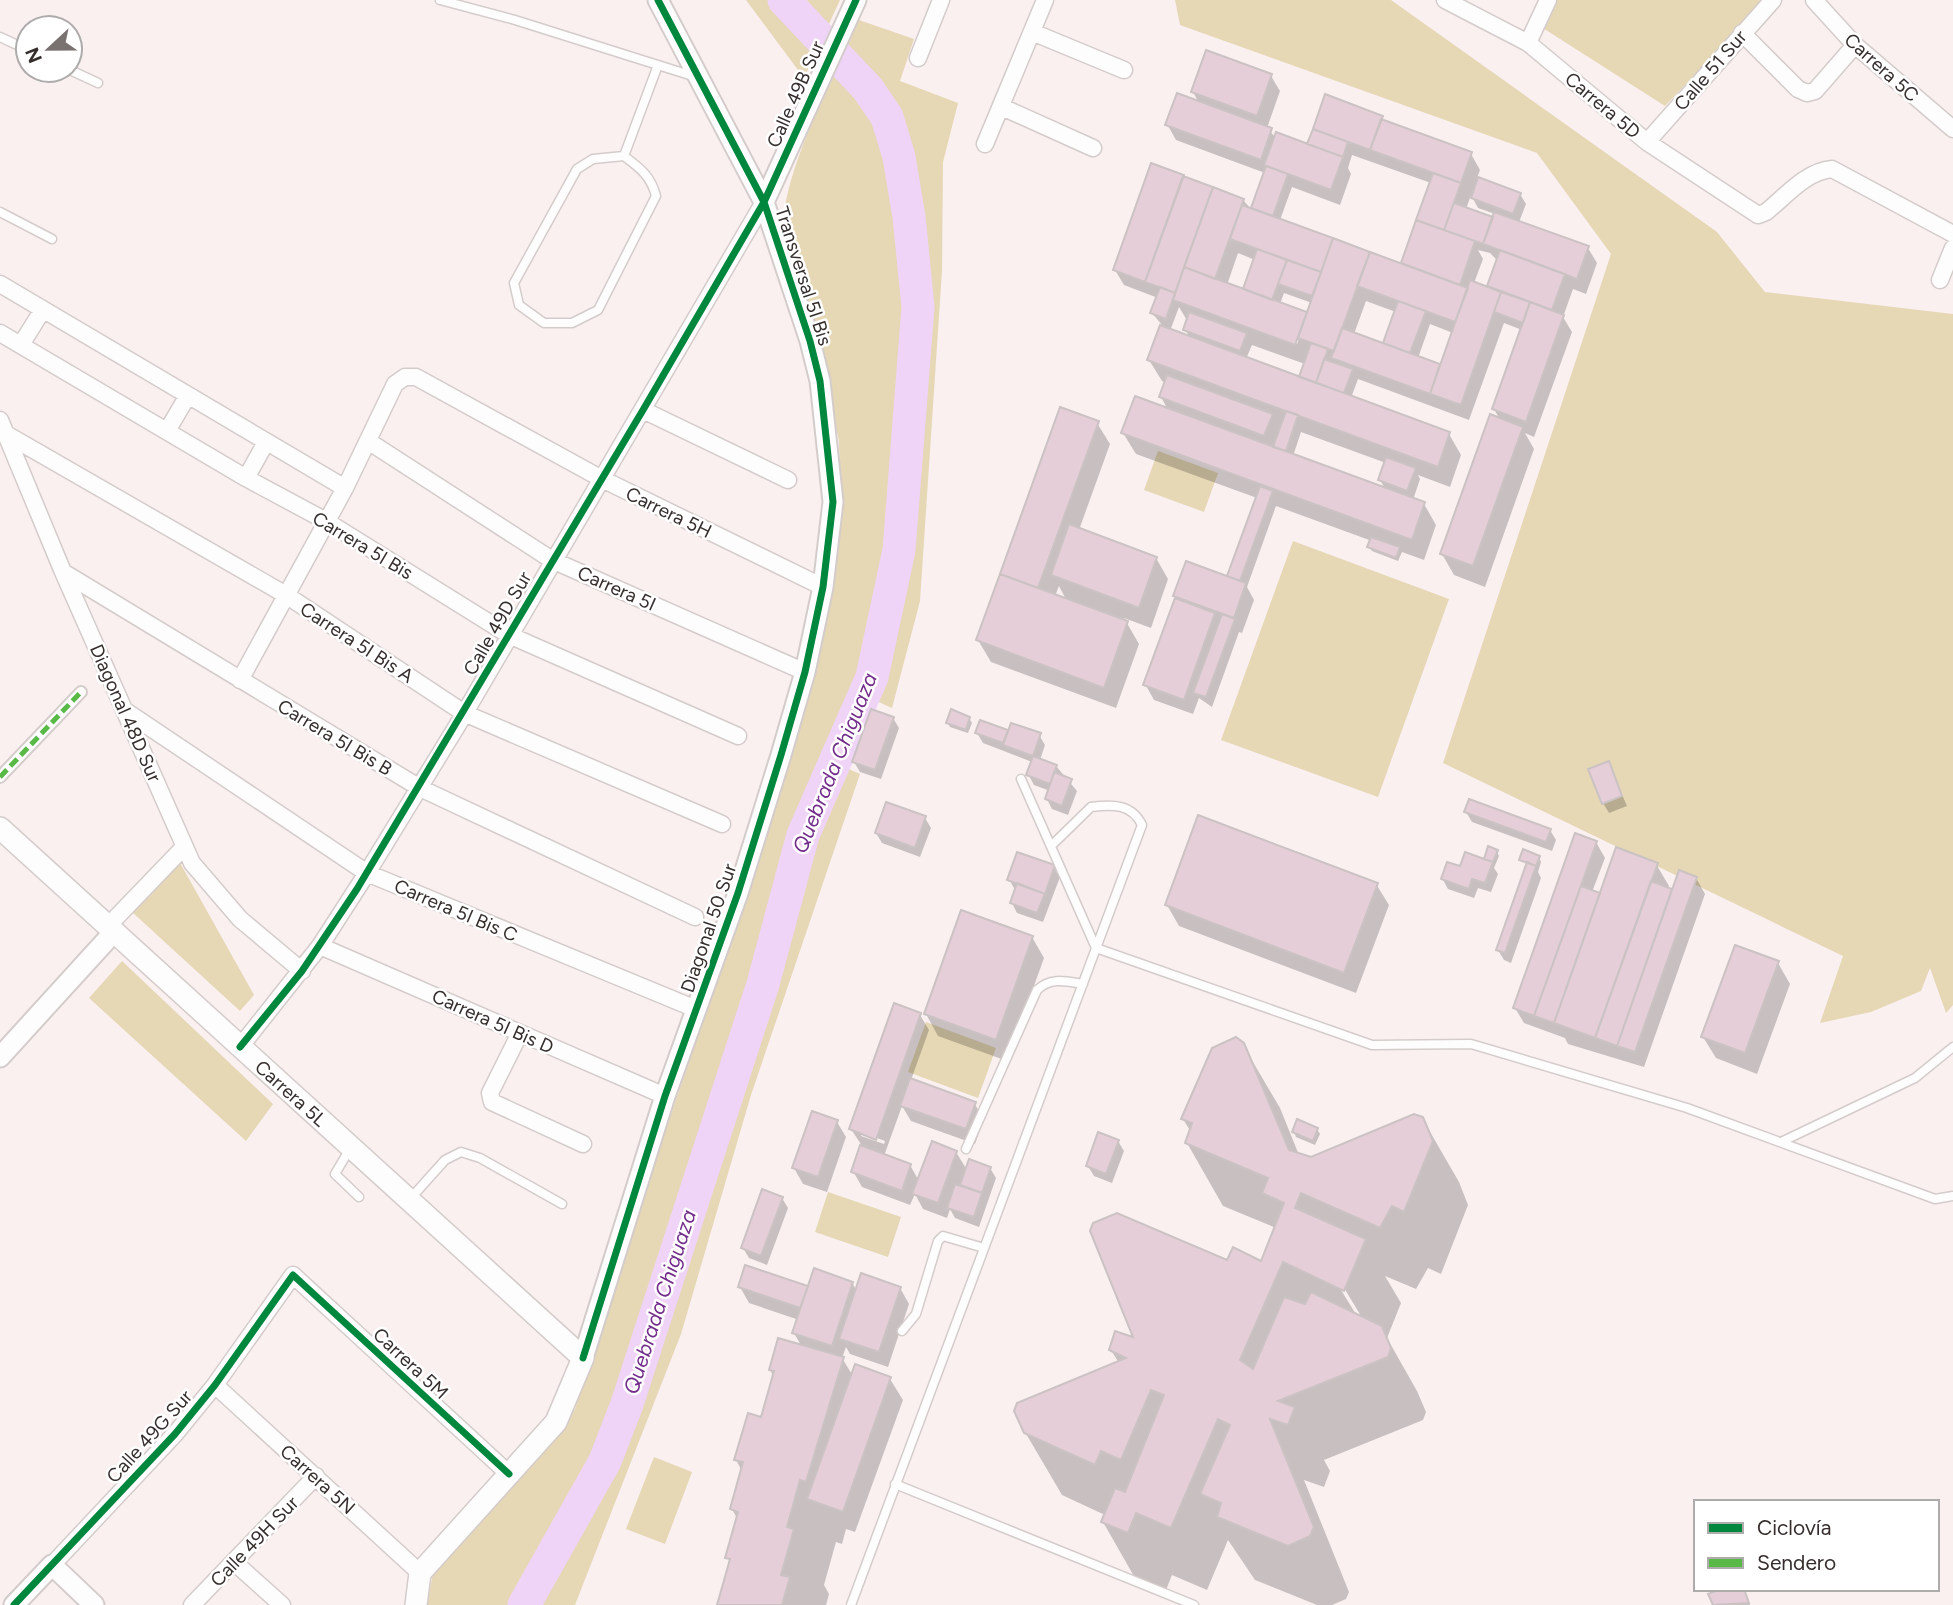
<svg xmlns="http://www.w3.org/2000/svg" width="1953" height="1605" font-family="Figtree,sans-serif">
<rect width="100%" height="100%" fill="#faf0f0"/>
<path fill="#e6d7b5" d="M746 0H840L804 78Z
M1175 0H1391L1717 232 1765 292 1953 314V1005L1946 1013 1930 968 1921 991 1871 1012 1820 1023 1843 956 1443 763 1611 254 1537 153 1180 25Z
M1545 0H1766L1665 106 1535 23Z
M859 20 914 39 900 81 958 103 943 162 942 271 920 601 892 708 872 699 842 766 860 774 751 1095 681 1334 575 1605H427L433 1573 539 1457 575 1409 651 1172 757 866 809 692 841 518 839 441 823 368 783 235C780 175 834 78 859 20Z
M1158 451 1218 473 1204 512 1144 490Z
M1293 541 1449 599 1378 797 1221 740Z
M179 861 254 995 240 1011 132 912Z
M122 961 273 1104 246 1141 89 998Z
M926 1022 996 1048 978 1098 908 1072Z
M828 1192 901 1217 888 1257 815 1232Z
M654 1457 692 1472 665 1544 626 1529Z"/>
<path fill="#0003" fill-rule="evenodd" d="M1271 76 1280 91 1267 128 1276 138 1311 147 1309 144 1326 97 1471 154 1480 170 1477 178 1520 194 1526 204 1519 222 1588 248 1597 263 1586 294 1573 289 1563 317 1572 332 1534 437 1525 433 1534 449 1485 587 1454 575 1442 554 1500 420 1494 409 1522 330 1504 323 1469 420 1358 379 1351 398 1449 434 1461 455 1450 487 1418 475 1420 479 1413 500 1424 504 1436 525 1424 560 1402 552 1398 561 1372 551 1369 547 1372 541 1276 506 1247 587 1254 600 1242 633 1239 632 1212 707 1199 698 1193 714 1154 700 1145 684 1175 596 1231 579 1257 498 1136 454 1123 433 1168 410 1161 397 1166 383 1162 381 1149 360 1162 325 1152 313 1158 298 1124 285 1115 270 1243 200 1252 210 1265 173 1176 140 1167 124 1199 103 1193 92ZM1352 155 1431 183 1402 265 1280 220 1292 187 1340 205 1351 174 1348 168ZM1471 195 1478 208 1495 214 1494 219 1466 209ZM1478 250 1490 253 1498 261 1488 288 1474 283 1483 259ZM1238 253 1255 260 1244 291 1227 285ZM1284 293 1312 303 1307 317 1280 304ZM1366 301 1396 312 1385 343 1387 346 1354 334ZM1179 307 1188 322 1185 329 1190 338 1170 331ZM1301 322 1305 323 1297 344 1294 342ZM1430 324 1453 333 1441 366 1418 358ZM1252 345 1305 364 1300 379 1246 359ZM1301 432 1386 463 1380 480 1386 490 1293 456Z
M1097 423 1110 444 1079 530 1156 558 1168 579 1151 628 1124 618 1139 644 1116 708 991 662 978 640ZM1059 586 1061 590 1067 601 1055 596Z
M893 718 899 728 881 779 860 772 854 762Z
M969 718 972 723 968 733 950 727 948 723Z
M981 723 1009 733 1039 735 1045 745 1040 760 1056 766 1077 791 1068 815 1052 809 1047 799 1050 791 1034 785 1028 774 1032 762 983 743 977 733Z
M1608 763 1627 806 1609 813 1603 803Z
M1466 812 1550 830 1556 840 1552 851 1472 822Z
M925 818 931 828 920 857 882 843 876 833Z
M1596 842 1605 858 1592 892 1601 895 1656 864 1669 886 1667 889 1674 892 1696 878 1705 894 1644 1067 1568 1044 1565 1038 1524 1023 1515 1008Z
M1496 851 1499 856 1494 868 1498 874 1491 892 1478 888 1474 898 1448 889 1442 878 1485 861Z
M1539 857 1541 862 1538 872 1541 878 1511 963 1504 960 1498 950 1528 865 1521 859Z
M1054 867 1060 877 1043 922 1017 913 1012 903 1015 890 1009 879Z
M1376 884 1389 905 1356 993 1179 926 1167 905Z
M1032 937 1044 958 1007 1061 938 1036 926 1014Z
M1778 963 1790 984 1757 1074 1716 1058 1703 1037Z
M920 1015 929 1030 911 1080 974 1103 984 1119 975 1144 911 1121 902 1106 884 1156 910 1165 919 1181 956 1152 967 1170 990 1168 996 1178 979 1227 955 1218 950 1209 947 1218 923 1209 915 1194 910 1205 862 1187 853 1171 862 1146 851 1129ZM861 1132 885 1141 884 1144 861 1136Z
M1243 1045 1280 1108 1299 1155 1311 1159 1422 1118 1459 1182 1468 1205 1441 1274 1428 1268 1416 1289 1385 1276 1401 1303 1387 1338 1417 1391 1426 1412 1423 1420 1324 1460 1330 1471 1324 1487 1304 1480 1349 1592 1346 1599 1332 1605H1317L1255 1580 1228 1540 1207 1590 1172 1575 1164 1595 1139 1585 1103 1522 1105 1515 1062 1495 1025 1432 1119 1363 1111 1350 1136 1340 1227 1262 1262 1264 1276 1228 1223 1206 1187 1143 1191 1132 1183 1119ZM1341 1283 1361 1316H1357L1338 1285Z
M837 1122 846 1137 827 1192 803 1184 794 1168Z
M1317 1129 1320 1134 1315 1145 1296 1137 1294 1132Z
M1118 1141 1124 1151 1112 1183 1094 1176 1088 1166Z
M782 1198 788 1208 767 1265 749 1258 743 1248Z
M852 1283 857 1291 900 1288 909 1304 888 1367 850 1354 846 1347 842 1358 853 1376 890 1379 903 1400 855 1532 846 1529 842 1544 836 1542 824 1585 829 1594 826 1605H719L731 1563 727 1557 738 1520 732 1509 742 1471 736 1460 762 1419 774 1377 770 1370 802 1347 794 1333 799 1320 749 1303 740 1287 809 1289Z
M1745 1593 1750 1605H1715L1711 1595Z"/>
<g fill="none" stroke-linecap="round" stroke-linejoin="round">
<path stroke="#f0d4f7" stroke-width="33" d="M524 1605 605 1461 627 1404 763 984 803 835 872 677 899 550 918 307 909 217 899 157 887 117 868 89 784 0"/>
</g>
<path fill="#e5ced7" stroke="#cac2c3" stroke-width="2" d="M1206 50 1272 74 1257 116 1191 92Z
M1177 93 1272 128 1261 160 1165 125Z
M1325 94 1383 116 1370 150 1313 129Z
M1381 119 1472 152 1461 183 1370 150Z
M1313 129 1348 142 1343 157 1307 144Z
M1276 132 1343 157 1331 190 1264 165Z
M1151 163 1184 175 1145 282 1113 270Z
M1266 166 1288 174 1273 216 1251 208Z
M1433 173 1461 183 1444 230 1416 220Z
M1183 176 1213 187 1175 293 1145 282Z
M1478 177 1521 193 1513 214 1471 198Z
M1213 187 1244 199 1215 279 1184 267Z
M1454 203 1493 217 1483 244 1444 230Z
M1242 205 1333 238 1321 272 1230 239Z
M1494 212 1589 246 1577 279 1483 244Z
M1416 220 1475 241 1460 285 1401 263Z
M1333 238 1370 252 1334 351 1298 338Z
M1257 249 1287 260 1272 300 1243 289Z
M1500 250 1565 274 1552 310 1487 286Z
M1370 252 1468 288 1455 322 1357 286Z
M1287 260 1321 272 1312 296 1278 284Z
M1184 267 1307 312 1295 345 1173 300Z
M1470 280 1501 292 1461 405 1430 394Z
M1160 287 1175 293 1166 319 1150 313Z
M1501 292 1530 302 1523 323 1494 312Z
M1398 301 1426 311 1410 353 1383 343Z
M1530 302 1564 315 1526 422 1492 409Z
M1189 312 1247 333 1240 351 1183 330Z
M1160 325 1450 432 1438 467 1147 360Z
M1342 328 1440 364 1430 394 1331 358Z
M1311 343 1328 349 1316 383 1299 377Z
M1324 359 1353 369 1344 393 1316 383Z
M1167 375 1273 414 1264 436 1159 397Z
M1135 396 1425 502 1412 540 1121 433Z
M1060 407 1099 421 1038 588 1000 574Z
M1286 411 1298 415 1286 451 1273 447Z
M1490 414 1523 427 1473 566 1440 554Z
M1386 457 1416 468 1407 491 1378 480Z
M1260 486 1273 491 1240 581 1227 576Z
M1069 524 1157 557 1139 608 1051 575Z
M1371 537 1400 547 1396 558 1367 547Z
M1186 561 1246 583 1234 618 1173 596Z
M1000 574 1128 621 1104 688 976 640Z
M1175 598 1215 613 1184 700 1143 685Z
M1222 614 1235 619 1206 697 1193 693Z
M871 709 894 717 875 770 852 762Z
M951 709 970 717 966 730 946 723Z
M980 720 1008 730 1003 743 975 733Z
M1011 723 1041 733 1033 756 1003 745Z
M1033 756 1057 765 1050 784 1026 775Z
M1609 761 1622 796 1602 804 1588 769Z
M1054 772 1072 779 1062 806 1045 799Z
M1469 799 1551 829 1546 842 1464 812Z
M886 802 926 816 915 848 875 833Z
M1198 815 1378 883 1344 973 1165 905Z
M1575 833 1597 841 1534 1016 1513 1008Z
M1488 846 1498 850 1493 862 1484 859Z
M1616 847 1658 863 1595 1038 1554 1023Z
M1523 849 1540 856 1536 866 1519 860Z
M1017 852 1055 865 1045 894 1007 880Z
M1465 852 1493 862 1485 883 1472 879 1469 889 1441 879 1447 862 1460 866Z
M1527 862 1536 866 1505 953 1496 950Z
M1679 870 1697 877 1635 1052 1617 1046Z
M1651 881 1672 889 1617 1046 1595 1038Z
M1017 883 1045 894 1037 913 1010 903Z
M1581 886 1600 893 1554 1023 1534 1016Z
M961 910 1033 936 996 1040 924 1014Z
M1735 945 1779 961 1745 1053 1701 1037Z
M894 1003 921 1013 876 1140 849 1129Z
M1236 1037 1244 1043 1289 1150 1311 1157 1414 1114 1423 1117 1433 1141 1404 1212 1392 1206 1380 1228 1301 1193 1295 1208 1366 1239 1344 1291 1283 1262 1240 1360 1253 1369 1284 1297 1305 1304 1311 1292 1382 1326 1391 1348 1388 1357 1278 1401 1295 1407 1288 1425 1270 1419 1314 1527 1310 1536 1288 1546 1217 1517 1221 1503 1200 1494 1230 1425 1218 1419 1171 1528 1136 1513 1128 1533 1101 1522 1115 1488 1125 1492 1164 1395 1151 1390 1121 1460 1101 1451 1095 1465 1024 1433 1014 1411 1017 1403 1126 1358 1109 1350 1115 1331 1133 1337 1090 1231 1093 1223 1117 1213 1227 1260 1233 1247 1261 1261 1284 1203 1262 1193 1268 1178 1185 1143 1192 1123 1181 1119 1212 1048Z
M910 1078 976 1102 966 1129 900 1106Z
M812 1111 838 1120 818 1177 792 1168Z
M1297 1119 1318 1128 1313 1141 1292 1132Z
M1098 1132 1119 1140 1106 1174 1086 1166Z
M932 1141 957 1151 938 1203 912 1194Z
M860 1145 911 1164 902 1191 851 1172Z
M969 1159 991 1167 982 1193 960 1185Z
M955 1184 982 1193 974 1217 947 1208Z
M762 1189 783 1197 761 1256 741 1248Z
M745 1265 808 1286 800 1308 738 1287Z
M814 1268 853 1282 832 1346 792 1333Z
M861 1273 901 1287 879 1352 839 1339Z
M778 1338 844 1357 806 1482 800 1480 787 1527 794 1529 781 1575 790 1577 782 1605H717L730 1559 725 1558 738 1512 730 1509 743 1462 734 1460 748 1413 761 1417 774 1371 769 1370Z
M855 1364 891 1377 843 1512 807 1499Z
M1720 1589H1744L1749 1603 1713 1605 1708 1594Z"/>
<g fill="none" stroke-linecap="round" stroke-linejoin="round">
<defs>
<path id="service" d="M440 0 515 20 696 77
M0 37 28 50
M70 70 98 83
M624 156C640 168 651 176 656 196L598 310 572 323H544L519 305 514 283 577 169 593 159Z
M624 156 658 65
M0 212 52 239
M1021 779 1096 948 1372 1045 1471 1044 1687 1108 1935 1199 1953 1196
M1781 1142 1915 1078 1953 1047
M351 1147 335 1174 359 1197
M966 1149 1037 990C1051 977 1065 981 1083 984
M411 1198 445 1160 461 1152 480 1158 562 1204
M902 1331 916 1314 938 1241 943 1236 984 1248
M895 1484 1194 1605
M851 1605 1142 825C1132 804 1113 804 1091 807L1051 846"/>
<path id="pedestrian" d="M0 777 81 692"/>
<path id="minor" d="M1445 0 1528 43 1647 142 1758 215 1766 212C1785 197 1806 171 1832 169L1953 234
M1814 0 1855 45 1953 129
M1032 32 1124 70
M1742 33 1798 89 1807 93 1815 91 1855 45
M1528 43 1548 0
M918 58 941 0
M1002 107 1093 148
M1647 142 1773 0
M985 144 1045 0
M1940 280 1953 248
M0 284 345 488
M0 333 246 478 326 521 509 635 738 736
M22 343 42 311
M643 410 788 480
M0 420 63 572 192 863 240 919 302 971
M167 431 187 397
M6 434 286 595 464 713 722 824
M368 441 552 560 805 672
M246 478 265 444
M63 572 420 788 695 917
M240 680 345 488 395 384 405 377H416L602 479 823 587
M127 712 367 873 696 1009
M107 927 184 847
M320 946 665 1096
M520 1033 490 1093 492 1102 583 1144
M240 1047 320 946 367 873 457 726 764 202
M215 1385 420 1573
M234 1562 282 1605
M52 1565 175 1434 215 1385 293 1275 509 1474
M192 1605 316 1476"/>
<path id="tertiary" d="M764 202 856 0
M0 1057 113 933
M583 1358 665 1096 738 893 781 755 805 672 823 587 833 502 820 381 810 341 764 202 658 0
M14 1605 52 1565 94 1605"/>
<path id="secondary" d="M0 828 583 1358 556 1422 420 1573 416 1605"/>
</defs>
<use href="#service" stroke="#d4cccb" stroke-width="11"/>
<use href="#pedestrian" stroke="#d4cccb" stroke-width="14"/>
<use href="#minor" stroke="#d4cccb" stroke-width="19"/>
<use href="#tertiary" stroke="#d4cccb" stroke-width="23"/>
<use href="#secondary" stroke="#d4cccb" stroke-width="24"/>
<use href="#service" stroke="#fefdfd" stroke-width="8"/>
<use href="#pedestrian" stroke="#fefdfd" stroke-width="10"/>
<use href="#minor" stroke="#fefdfd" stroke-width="16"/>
<use href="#tertiary" stroke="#fefdfd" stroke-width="19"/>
<use href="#secondary" stroke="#fefdfd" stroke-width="21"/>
<path stroke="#58b947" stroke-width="5" stroke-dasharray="10 5" stroke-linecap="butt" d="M0 777 81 692"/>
<defs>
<path id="cycleway" d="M240 1047 302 971 357 889 643 410 764 202 856 0
M583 1358 665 1096 738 893 781 755 805 672 823 587 833 502 820 381 810 341 764 202 658 0
M14 1605 175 1434 215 1385 293 1275 509 1474"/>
</defs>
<use href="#cycleway" stroke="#fff" stroke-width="11"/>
<use href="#cycleway" stroke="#00873e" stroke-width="7"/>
</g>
<g text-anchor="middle" stroke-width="5" stroke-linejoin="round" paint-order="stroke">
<g font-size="19" fill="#352e2d" stroke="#fff">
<text transform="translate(1882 67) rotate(42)" y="7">Carrera 5C</text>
<text transform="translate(1710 70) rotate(-49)" y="7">Calle 51 Sur</text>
<text transform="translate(795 94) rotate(-66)" y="7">Calle 49B Sur</text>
<text transform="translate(1603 105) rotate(40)" y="7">Carrera 5D</text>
<text transform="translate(804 276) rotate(72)" y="7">Transversal 5I Bis</text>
<text transform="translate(669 512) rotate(26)" y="7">Carrera 5H</text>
<text transform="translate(363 545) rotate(31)" y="7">Carrera 5I Bis</text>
<text transform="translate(617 588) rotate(24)" y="7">Carrera 5I</text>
<text transform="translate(497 623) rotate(-60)" y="7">Calle 49D Sur</text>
<text transform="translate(357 642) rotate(33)" y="7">Carrera 5I Bis A</text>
<text transform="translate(126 713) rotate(66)" y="7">Diagonal 48D Sur</text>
<text transform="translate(335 737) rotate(31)" y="7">Carrera 5I Bis B</text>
<text transform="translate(456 910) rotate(23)" y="7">Carrera 5I Bis C</text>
<text transform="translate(708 928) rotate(-71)" y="7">Diagonal 50 Sur</text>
<text transform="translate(493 1021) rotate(24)" y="7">Carrera 5I Bis D</text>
<text transform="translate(291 1093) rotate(42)" y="7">Carrera 5L</text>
<text transform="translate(411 1363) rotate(43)" y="7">Carrera 5M</text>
<text transform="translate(149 1436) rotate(-48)" y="7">Calle 49G Sur</text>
<text transform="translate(318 1479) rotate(42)" y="7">Carrera 5N</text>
<text transform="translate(254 1541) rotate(-46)" y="7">Calle 49H Sur</text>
</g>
<g font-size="21" font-style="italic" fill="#722c8a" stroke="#fff">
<text transform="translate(835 763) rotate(-68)" y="7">Quebrada Chiguaza</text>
<text transform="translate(660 1302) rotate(-72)" y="7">Quebrada Chiguaza</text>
</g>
</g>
<rect x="1694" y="1500" width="245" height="91" fill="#ffffff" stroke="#aeabab" stroke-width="2"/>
<rect x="1708" y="1523" width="35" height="10" fill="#00873e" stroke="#aeabab" stroke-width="2"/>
<text x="1757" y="1535" font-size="21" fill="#352e2d">Ciclovía</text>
<rect x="1708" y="1558" width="35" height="10" fill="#58b947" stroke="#aeabab" stroke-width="2"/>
<text x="1757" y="1570" font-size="21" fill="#352e2d">Sendero</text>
<g transform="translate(49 49) rotate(248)"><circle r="33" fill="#ffffff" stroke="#aeabab" stroke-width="2"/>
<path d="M0-5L12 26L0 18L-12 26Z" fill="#7a7271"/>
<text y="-10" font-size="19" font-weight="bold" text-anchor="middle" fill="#352e2d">N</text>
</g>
</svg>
